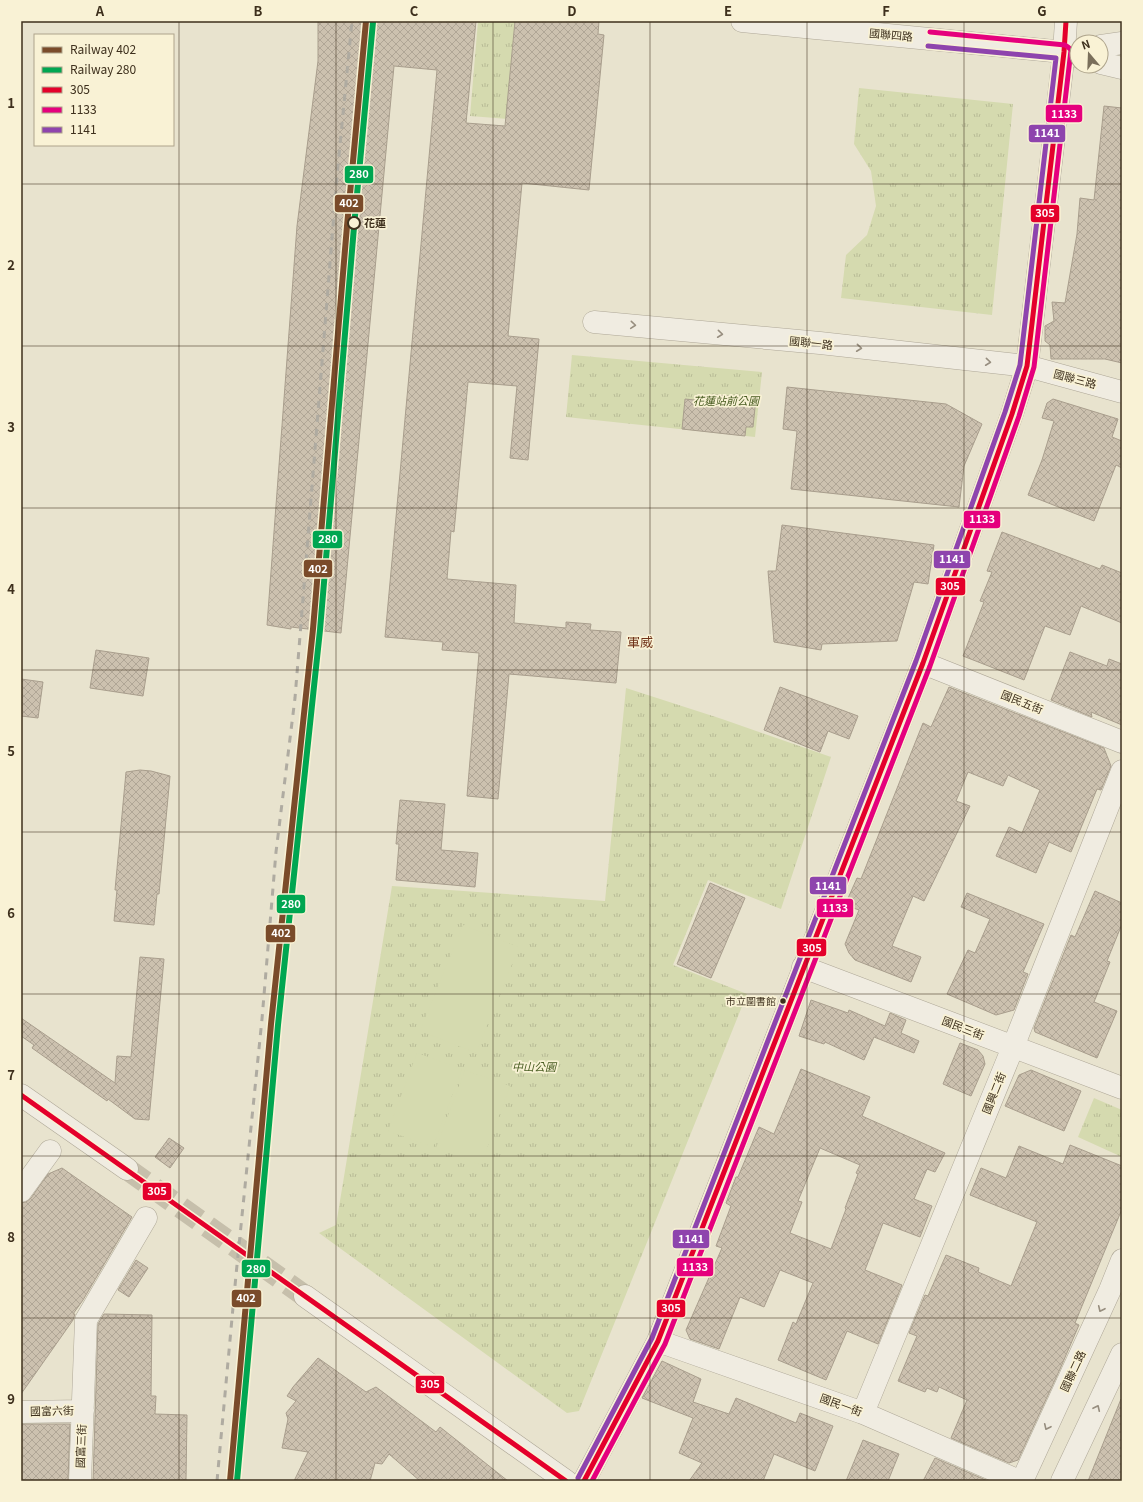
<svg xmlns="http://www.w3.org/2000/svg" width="1143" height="1502" font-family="Georgia,'Noto Sans TC',serif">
<defs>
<pattern id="grass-tufts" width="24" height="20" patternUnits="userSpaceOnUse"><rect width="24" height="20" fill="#d5daaf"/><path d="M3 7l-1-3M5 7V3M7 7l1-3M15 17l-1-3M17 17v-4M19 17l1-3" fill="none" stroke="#b8bb96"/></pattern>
<pattern id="building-cross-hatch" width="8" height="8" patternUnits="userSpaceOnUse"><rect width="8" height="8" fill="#ccc1af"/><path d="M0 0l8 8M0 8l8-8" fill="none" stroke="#b0a696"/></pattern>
</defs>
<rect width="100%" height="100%" fill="#e8e3ce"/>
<path fill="url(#grass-tufts)" d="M478 21H515L508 119 470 116Z
M859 88 1013 104 992 315 841 298 846 255 867 235 876 206 871 171 854 144Z
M572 355 762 372 755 437 566 417Z
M626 688 722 719 831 757 781 909 708 880 673 965 747 994 579 1411 567 1413 319 1233 336 1225 392 886 605 901Z
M1094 1098 1122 1110V1157L1078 1137Z"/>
<path fill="#d5daaf" d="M463 925 519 947 476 1053 420 1031Z
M417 1053 462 1069 433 1147 388 1131Z
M465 1070 510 1086 481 1165 436 1148Z"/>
<path fill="url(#building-cross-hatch)" stroke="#a99e8d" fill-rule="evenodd" d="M318 21H476L466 123 505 126 515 21H599L598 34 604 35 589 190 522 183 508 336 539 339 528 460 510 458 517 386 468 382 454 532 451 531 447 579 516 585 514 623 566 628V622L591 624 590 630 621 632 616 683 509 674 498 799 467 796 479 653 442 650 443 642 385 637 437 70 394 66 341 633 291 627V629L267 625 297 226 318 61Z
M1104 106 1122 108V363L1105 359H1051L1050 345 1045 341V326L1054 321 1052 302 1065 303 1077 234 1080 198 1094 200Z
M787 387 946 404 982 424 964 466 959 507 791 489 797 431 783 429Z
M714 395 756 398 753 427H746L745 436 682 429 685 399 714 402Z
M1053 399 1118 419 1112 437 1122 441V468L1116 465 1094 521 1028 495 1042 460 1054 421 1042 418 1047 403Z
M782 525 934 545 928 584 914 582 897 641 822 644 821 650 774 642 768 571H776Z
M1002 532 1100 569 1102 565 1122 573V623L1081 606 1070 635 1045 626 1024 680 963 656 984 602 980 601 992 572 987 571Z
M96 650 149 658 143 696 90 688Z
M1070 652 1107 666 1109 659 1122 664V725L1091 712 1092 717 1051 700Z
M21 679 43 682 38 718 21 716Z
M780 687 858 716 849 739 828 731 820 752 764 730Z
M949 687 1104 748 1111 766 1101 790 1097 789 1071 852 1049 842 1036 873 996 856 1009 827 1022 833 1040 790 1008 775 1003 786 968 772 956 801 970 806 924 901 913 896 892 946 921 957 911 982 855 960 849 953 845 944 859 910 845 905 857 878 861 879 923 723 931 727Z
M140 770 151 771 170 776 159 894H157L154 925 114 921 117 890H115L126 772Z
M400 800 445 804 441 850 478 853 475 887 396 880 399 844H396Z
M710 883 745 898 711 978 677 964Z
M1095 891 1122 903V924L1107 961 1110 962 1094 1002 1117 1011 1097 1058 1035 1032 1034 1028 1071 935 1075 937Z
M967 893 1044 924 1023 972 1028 974 1014 1010 996 1015 947 994 968 950 975 953 990 919 961 907Z
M140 957 164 959 149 1120 135 1119 108 1099 107 1101 32 1048 34 1045 21 1036V1018L115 1083 117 1056 131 1057Z
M811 1000 848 1013 849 1010 885 1026 890 1013 906 1020 901 1033 919 1041 914 1053 874 1037 864 1060 825 1042 824 1044 799 1036Z
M960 1043 978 1050 983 1056 985 1064 971 1096 943 1084Z
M801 1069 870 1097 862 1116 945 1153 935 1172 927 1169 914 1199 932 1206 920 1237 883 1223 865 1270 902 1285 878 1344 847 1331 826 1380 778 1360 793 1322 796 1324 813 1283 780 1270 764 1307 740 1297 719 1349 690 1339 686 1330 722 1248 716 1246 731 1206 726 1203 736 1177H738L759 1127 774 1134ZM820 1148 860 1165 856 1173 858 1174 845 1208 846 1209 831 1249 790 1233 802 1202 798 1201Z
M1031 1070 1081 1091 1064 1131 1005 1106 1019 1075Z
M169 1138 184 1148 170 1168 155 1157Z
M1070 1145 1122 1166V1209L1075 1323 1079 1325 1060 1369 1018 1460 1009 1463 951 1438 967 1400 939 1387 937 1392 927 1388 925 1392 898 1381 917 1336 909 1333 925 1295 928 1296 946 1255 979 1268 978 1272 1011 1286 1037 1222 970 1195 981 1168 1006 1178 1019 1146 1063 1164Z
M62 1168 132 1217 83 1300 73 1314H75L73 1320 21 1394V1203L26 1202 31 1198 48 1174Z
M136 1260 148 1268 129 1297 118 1290Z
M104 1314 152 1315 151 1396H156L155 1414 187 1415 186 1481H93L98 1324Z
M318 1358 366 1392 376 1387 436 1432 440 1427 508 1481H420L389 1454 382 1464 375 1463 370 1481H294L308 1452 282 1448 288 1419 286 1413 296 1401 287 1396 293 1387Z
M662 1361 701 1379 693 1402 729 1414 736 1398 796 1423 800 1413 833 1426 815 1471 774 1454 763 1481H689L702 1463 679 1453 693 1418 642 1398Z
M1121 1399 1122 1481H1088Z
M21 1424H70L68 1481H21Z
M863 1440 899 1454 888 1481H846Z
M935 1458 988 1481H923Z"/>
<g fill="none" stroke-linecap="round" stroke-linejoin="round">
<path stroke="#c6bfab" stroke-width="22" stroke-dasharray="22 11" stroke-linecap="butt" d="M127 1169 305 1296"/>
<defs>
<path id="minor" d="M742 21 1064 52 1077 56
M1101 46 1122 43
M1101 63 1122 68
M594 322 820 343 1027 366 1122 392
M923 663 1122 742
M803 967 1122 1088
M21 1095 127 1169
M21 1191 50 1151
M305 1296 566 1481
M658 1341 863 1413 1019 1481
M21 1412 83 1411
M863 1413 1013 1047 1122 771
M80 1481 86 1320 146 1218
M584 1481 658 1341 923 663 1012 414 1027 366 1064 52 1066 21
M1022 1481 1110 1290 1122 1260
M1062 1481 1122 1354"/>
</defs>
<use href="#minor" stroke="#aea797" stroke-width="23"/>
<use href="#minor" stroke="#f0ece1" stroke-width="22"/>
<path stroke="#afaba1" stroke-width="3" stroke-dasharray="7 7" stroke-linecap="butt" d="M217 1481 236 1275 262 1019 276 852 295 698 337 176 352 21"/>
<defs>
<path id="bus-1" d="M21 1095 566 1481
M584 1481 658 1341 923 663 1012 414 1027 366 1064 52 1066 21"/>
<path id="bus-2" d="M592 1481 665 1344 930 666 1019 416 1034 367 1071 50 1068 47 1065 45 930 32"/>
<path id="bus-3" d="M578 1478 652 1338 916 661 1005 412 1020 365 1056 58 928 46"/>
</defs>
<use href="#bus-1" stroke="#f9f2d5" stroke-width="8"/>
<use href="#bus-2" stroke="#f9f2d5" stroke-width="8"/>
<use href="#bus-3" stroke="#f9f2d5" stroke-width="8"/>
<use href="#bus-1" stroke="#e4002b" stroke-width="5"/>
<use href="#bus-2" stroke="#e5007d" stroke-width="5"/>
<use href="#bus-3" stroke="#8e44ad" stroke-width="5"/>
<defs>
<path id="rail-1" d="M230 1481 271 1024 313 629 347 226 366 21"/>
<path id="rail-2" d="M237 1481 278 1025 320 630 354 227 373 22"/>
</defs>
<use href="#rail-1" stroke="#f9f2d5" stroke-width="9"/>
<use href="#rail-2" stroke="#f9f2d5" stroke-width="9"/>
<use href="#rail-1" stroke="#7a4b2a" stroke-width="6"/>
<use href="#rail-2" stroke="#00a651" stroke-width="6"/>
</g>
<defs><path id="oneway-chevron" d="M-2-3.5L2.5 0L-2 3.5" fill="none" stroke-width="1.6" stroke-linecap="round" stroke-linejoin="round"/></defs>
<g stroke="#978e7f">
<use href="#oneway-chevron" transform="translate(633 325) rotate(5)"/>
<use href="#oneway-chevron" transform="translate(720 334) rotate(6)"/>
<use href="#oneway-chevron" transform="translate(859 348) rotate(6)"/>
<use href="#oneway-chevron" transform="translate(988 362) rotate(6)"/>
<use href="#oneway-chevron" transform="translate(1101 1309) rotate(115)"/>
<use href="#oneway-chevron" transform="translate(1097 1408) rotate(-65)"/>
<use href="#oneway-chevron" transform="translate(1047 1427) rotate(115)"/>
</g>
<path fill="none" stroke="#3e301d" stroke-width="1" stroke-opacity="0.55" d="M179 21V1481M336 21V1481M493 21V1481M650 21V1481M807 21V1481M964 21V1481M21 184H1122M21 346H1122M21 508H1122M21 670H1122M21 832H1122M21 994H1122M21 1156H1122M21 1318H1122"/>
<circle fill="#f9f2d5" stroke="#3e301d" stroke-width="2" cx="354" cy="223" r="6"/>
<circle fill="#3e301d" stroke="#f9f2d5" stroke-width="1.5" cx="783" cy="1001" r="3.5"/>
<g text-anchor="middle" stroke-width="3.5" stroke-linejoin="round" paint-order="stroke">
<g font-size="10" fill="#3e301d" stroke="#f9f2d5" text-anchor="end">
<text x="776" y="1005">市立圖書館</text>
</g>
<g font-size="11" fill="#3e301d" stroke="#f9f2d5">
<text transform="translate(891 35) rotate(5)" y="4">國聯四路</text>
<text transform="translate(811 343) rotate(6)" y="4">國聯一路</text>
<text transform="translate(1075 379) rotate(15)" y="4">國聯三路</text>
<text transform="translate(1022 702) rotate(22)" y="4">國民五街</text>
<text transform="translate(963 1028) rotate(21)" y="4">國民三街</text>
<text transform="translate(994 1093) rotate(-68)" y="4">國興二街</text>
<text transform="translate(1073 1371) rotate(-65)" y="4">國聯二路</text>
<text transform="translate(841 1405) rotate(20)" y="4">國民一街</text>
<text transform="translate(52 1411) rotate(-1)" y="4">國富六街</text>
<text transform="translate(81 1446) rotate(-88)" y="4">國富三街</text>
</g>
<g font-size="11" font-weight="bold" fill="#3e301d" stroke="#f9f2d5" text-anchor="start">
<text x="364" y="227">花蓮</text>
</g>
<g font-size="11" font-style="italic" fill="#495d22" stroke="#f9f2d5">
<text x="726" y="405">花蓮站前公園</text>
<text x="534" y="1071">中山公園</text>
</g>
<g font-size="13" fill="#703218" stroke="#f9f2d5">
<text x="640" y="647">軍威</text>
</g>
</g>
<g stroke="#f9f2d5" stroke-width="1.5">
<rect x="1045" y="104" width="38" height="19" rx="4" fill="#e5007d"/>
<rect x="1028" y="124" width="38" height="19" rx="4" fill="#8e44ad"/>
<rect x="344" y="165" width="30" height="19" rx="4" fill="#00a651"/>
<rect x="334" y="194" width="30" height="19" rx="4" fill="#7a4b2a"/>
<rect x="1030" y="204" width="30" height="19" rx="4" fill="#e4002b"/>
<rect x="963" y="510" width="38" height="19" rx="4" fill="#e5007d"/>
<rect x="312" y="530" width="31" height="19" rx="4" fill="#00a651"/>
<rect x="933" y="550" width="38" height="19" rx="4" fill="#8e44ad"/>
<rect x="303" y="559" width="30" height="19" rx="4" fill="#7a4b2a"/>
<rect x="935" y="577" width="31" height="19" rx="4" fill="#e4002b"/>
<rect x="809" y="876" width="38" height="19" rx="4" fill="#8e44ad"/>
<rect x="276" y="894" width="30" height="20" rx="4" fill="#00a651"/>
<rect x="816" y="898" width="38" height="20" rx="4" fill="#e5007d"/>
<rect x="265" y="924" width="31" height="19" rx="4" fill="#7a4b2a"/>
<rect x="796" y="938" width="31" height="19" rx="4" fill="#e4002b"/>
<rect x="142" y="1182" width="30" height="19" rx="4" fill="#e4002b"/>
<rect x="672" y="1229" width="38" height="20" rx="4" fill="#8e44ad"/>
<rect x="676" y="1257" width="38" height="20" rx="4" fill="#e5007d"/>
<rect x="241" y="1259" width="30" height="19" rx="4" fill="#00a651"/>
<rect x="231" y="1289" width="31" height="19" rx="4" fill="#7a4b2a"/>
<rect x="656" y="1299" width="30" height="19" rx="4" fill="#e4002b"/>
<rect x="415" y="1375" width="30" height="19" rx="4" fill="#e4002b"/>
</g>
<g font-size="11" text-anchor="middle" font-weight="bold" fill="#fff">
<text x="1064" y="118">1133</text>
<text x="1047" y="137">1141</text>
<text x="359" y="178">280</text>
<text x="349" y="207">402</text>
<text x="1045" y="217">305</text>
<text x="982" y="523">1133</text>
<text x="328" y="543">280</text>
<text x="952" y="563">1141</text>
<text x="318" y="573">402</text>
<text x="950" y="590">305</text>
<text x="828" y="890">1141</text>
<text x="291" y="908">280</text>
<text x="835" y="912">1133</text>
<text x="281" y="937">402</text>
<text x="812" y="952">305</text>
<text x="157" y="1195">305</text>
<text x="691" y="1243">1141</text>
<text x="695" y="1271">1133</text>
<text x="256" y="1273">280</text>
<text x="246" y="1302">402</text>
<text x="671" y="1312">305</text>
<text x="430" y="1388">305</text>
</g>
<rect width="1143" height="1502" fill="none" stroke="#f9f2d5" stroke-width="44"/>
<rect x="34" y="34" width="140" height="112" fill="#f9f2d5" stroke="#aea48b"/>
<rect x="42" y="47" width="20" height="6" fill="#7a4b2a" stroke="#aea48b"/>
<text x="70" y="54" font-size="12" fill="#3e301d">Railway 402</text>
<rect x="42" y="67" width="20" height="6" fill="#00a651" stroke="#aea48b"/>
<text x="70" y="74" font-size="12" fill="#3e301d">Railway 280</text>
<rect x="42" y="87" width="20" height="6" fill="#e4002b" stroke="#aea48b"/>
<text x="70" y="94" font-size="12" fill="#3e301d">305</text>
<rect x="42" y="107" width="20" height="6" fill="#e5007d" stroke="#aea48b"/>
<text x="70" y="114" font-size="12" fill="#3e301d">1133</text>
<rect x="42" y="127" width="20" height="6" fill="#8e44ad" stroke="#aea48b"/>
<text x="70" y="134" font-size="12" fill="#3e301d">1141</text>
<g transform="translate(1089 54) rotate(341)"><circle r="19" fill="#f9f2d5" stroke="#aea48b"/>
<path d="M0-3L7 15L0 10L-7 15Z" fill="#7a6f5b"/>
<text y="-6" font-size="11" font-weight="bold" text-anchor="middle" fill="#3e301d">N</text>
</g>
<rect x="22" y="22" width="1099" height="1458" fill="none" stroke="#3e301d" stroke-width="1.5"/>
<g font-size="13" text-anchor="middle" font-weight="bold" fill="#3e301d">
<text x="100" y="16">A</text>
<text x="258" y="16">B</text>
<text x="414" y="16">C</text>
<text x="572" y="16">D</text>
<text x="728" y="16">E</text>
<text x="886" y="16">F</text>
<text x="1042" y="16">G</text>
<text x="11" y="108">1</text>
<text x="11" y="270">2</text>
<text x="11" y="432">3</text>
<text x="11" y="594">4</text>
<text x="11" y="756">5</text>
<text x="11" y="918">6</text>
<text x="11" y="1080">7</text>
<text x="11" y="1242">8</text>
<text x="11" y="1404">9</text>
</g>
</svg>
